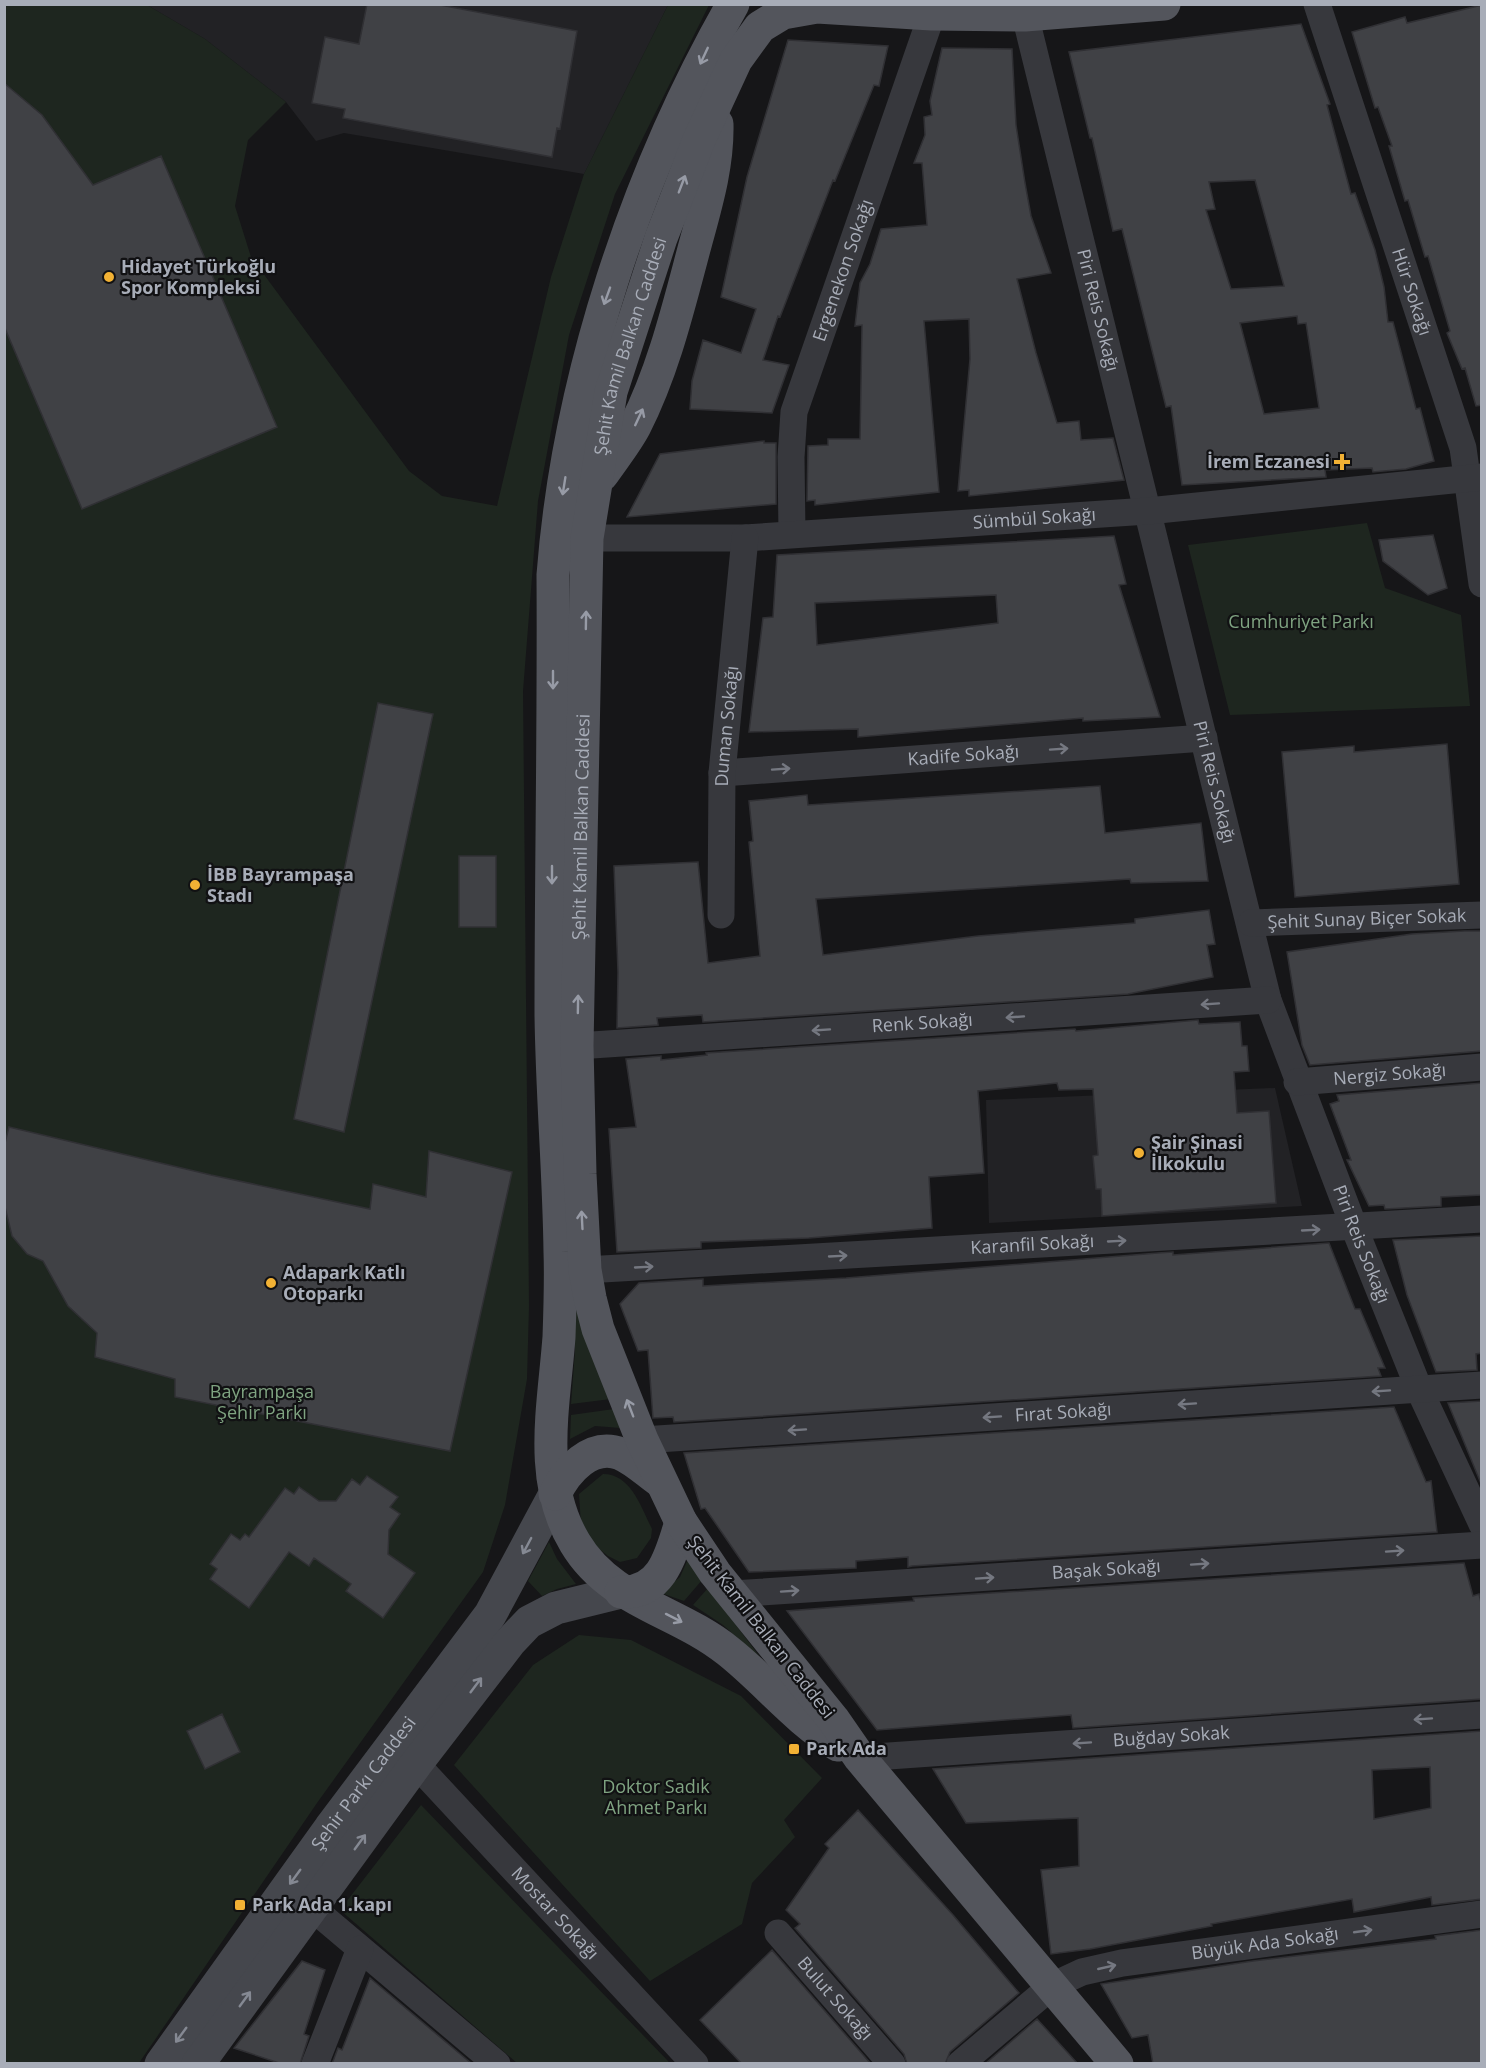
<svg xmlns="http://www.w3.org/2000/svg" width="1486" height="2068" font-family="'Open Sans',sans-serif">
<rect width="100%" height="100%" fill="#161618"/>
<path fill="#222225" d="M147 5H668L584 174 344 133 316 141 286 102 205 39Z
M1275 1088 1302 1206 989 1223 986 1100Z"/>
<path fill="#1e261f" d="M5 5H147L205 39 286 102 248 140 235 206 251 257 409 471 442 496 497 506 551 277 584 174 668 5H709L615 194 569 335 538 501 523 691 529 1306 527 1379 505 1505 483 1572 317 1803 139 2063 5 2064Z
M1367 523 1385 588 1461 615 1470 706 1230 715 1188 545Z
M573 1301 611 1399 571 1404 575 1351Z
M614 1409 621 1428 595 1426 570 1439 571 1415Z
M603 1474C631 1474 641 1507 652 1529L651 1538 637 1558 620 1562 608 1556 593 1544 581 1525 579 1494Z
M549 1542 557 1559 576 1584 557 1589 542 1596 528 1581Z
M688 1559 703 1579 684 1601 661 1593 680 1577Z
M708 1588 763 1661 723 1625 693 1605Z
M579 1635 631 1640 741 1696 822 1778 784 1820 795 1837 752 1883 742 1924 650 1981 454 1765 533 1665Z
M421 1805 668 2061 669 2063H517L340 1910Z"/>
<path fill="#404145" stroke="#303034" stroke-width="1.5" fill-rule="evenodd" d="M367 4H435L577 31 560 129 557 128 552 157 343 118 345 109 312 103 325 37 359 44Z
M1482 5V405L1476 406 1465 368 1462 369 1447 333 1450 331 1428 256 1425 257 1408 200 1405 201 1389 146H1392L1378 107 1375 108 1352 32 1405 17 1407 23Z
M1301 24 1330 104 1327 105 1351 194 1355 193 1375 250 1384 287 1388 322H1393L1416 409 1420 408 1434 461 1406 469 1373 472 1372 468 1325 470 1326 477 1182 485 1171 406 1166 407 1122 229 1113 231 1092 138H1090L1069 52ZM1255 180 1284 286 1231 289 1206 210 1215 209 1209 182ZM1297 316 1298 324 1306 323 1319 408 1264 414 1240 323Z
M788 40 888 46 879 86 874 85 835 181 833 180 780 317 778 316 763 360 789 365 772 413 690 409 692 381 703 340 741 353 756 309 721 297 747 177Z
M942 48 1012 49 1016 125 1025 183 1031 216 1051 273 1017 279 1036 353 1057 423 1079 421 1081 440 1113 438 1124 480 969 496V490L958 491 970 359 969 319 924 321 939 492 815 505V500L807 501 808 446 828 445V439H860L862 325 855 326 860 283 870 264 881 229 927 225 922 163H914L925 135 924 117 932 115 930 101Z
M4 83 42 115 93 185 161 156 277 427 82 509 4 326Z
M764 441V443H776V504L627 517 660 454Z
M1433 535 1447 588 1428 595 1383 561 1379 540Z
M1114 536 1126 584 1119 585 1160 717 1083 721V718L858 737V729L749 732 763 618 773 617 777 555ZM996 595 998 623 817 645 815 603Z
M378 703 433 714 344 1132 294 1119Z
M1447 744 1459 884 1295 897 1282 752 1354 746V752Z
M1100 786 1105 833 1201 823 1208 881 1131 883 1130 879 816 899 823 955 978 936 1135 923V919L1209 910 1215 944 1207 945 1213 977 1128 994 703 1022 702 1015 657 1018 658 1025 617 1028 618 972 614 866 698 862 708 963 760 956 749 842 753 841 749 801 807 795 808 805Z
M459 856H496V927H459Z
M1464 931H1482V1051L1310 1065 1302 1045 1287 952 1412 934Z
M1198 1020 1199 1024 1240 1022 1242 1046H1247L1249 1071 1234 1072 1237 1113 1269 1111 1276 1203 1102 1216 1101 1189H1096L1093 1156 1098 1155 1093 1089 1059 1090 1057 1083 978 1091 984 1173 929 1177 932 1228 809 1238 701 1242V1248L617 1252 609 1129 636 1127 626 1059 661 1056V1060L707 1055 706 1053 1075 1029 1076 1031Z
M1482 1083V1195L1441 1197V1206L1385 1209 1384 1205 1369 1206 1347 1160H1351L1330 1104 1339 1101 1337 1095Z
M9 1127 211 1175 370 1209 373 1184 426 1197 429 1151 512 1172 450 1451 175 1397V1379L95 1357 97 1333 68 1306 43 1261 27 1254 12 1236 4 1203V1147Z
M1482 1236V1353L1476 1354 1477 1370 1436 1372 1407 1295 1393 1240Z
M1329 1243 1355 1309H1360L1385 1368H1378L1381 1376 674 1422 673 1417 653 1418 648 1350 638 1351 620 1304 639 1283 703 1279V1286L846 1278 1158 1253 1173 1252V1255Z
M1482 1401V1486L1448 1403Z
M1394 1407 1426 1482 1431 1481 1437 1532 912 1566 908 1567V1557L856 1561V1568L749 1572 705 1508 701 1509 684 1453Z
M367 1476 398 1497 390 1507 400 1514 389 1530 388 1554 415 1573 383 1618 346 1591 351 1584 314 1558 309 1566 289 1552 249 1608 210 1579 217 1569 210 1564 231 1534 240 1540 245 1534 249 1537 285 1488 294 1494 299 1487 319 1501H336L352 1479 360 1485Z
M1464 1563 1473 1596 1479 1594 1482 1607V1699L1073 1728 1071 1715 877 1730 787 1611 914 1601 913 1598Z
M222 1714 240 1752 205 1769 187 1731Z
M1482 1731V1899L1432 1905 1431 1897 1354 1912 1352 1899 1211 1924 1212 1926 1090 1949 1051 1954 1041 1870 1079 1866 1078 1818 966 1823 933 1769ZM1430 1767 1431 1808 1374 1819 1372 1770Z
M858 1810 953 1915 1019 1993 950 2052 945 2064H907L904 2054 795 1928 800 1924 786 1910 829 1848 825 1844Z
M1482 1930V2064H1153L1148 2035 1132 2038 1101 1984 1253 1961 1436 1939 1435 1936Z
M772 1950 871 2064H742L700 2020Z
M302 1961 325 1970 304 2034 309 2036 300 2064H282L234 2048Z
M370 1978 472 2064H332L338 2048 342 2050Z
M1037 2019 1078 2064H985Z"/>
<g fill="none" stroke-linecap="round" stroke-linejoin="round">
<g stroke="#37383d" stroke-width="27">
<path id="s1" d="M1317 4 1463 448 1482 584"/>
<path id="s2" d="M1025 15 1268 1000 1354 1227 1419 1389 1482 1524"/>
<path id="s3" d="M792 534 791 457 794 412 932 14"/>
<path id="s4" d="M587 538H745L1148 511 1482 477"/>
<path id="s5" d="M722 773 1204 738"/>
<path id="s6" d="M721 915 722 773 745 538"/>
<path id="s7" d="M1251 923 1482 915"/>
<path id="s8" d="M577 1046 1268 1000"/>
<path id="s9" d="M1297 1082 1482 1067"/>
<path id="s10" d="M585 1270 1482 1219"/>
<path id="s11" d="M642 1440 1482 1385"/>
<path id="s12" d="M732 1594 1482 1545"/>
<path id="s13" d="M860 1758 1482 1715"/>
<path id="s14" d="M416 1764 695 2064"/>
<path d="M311 1907 497 2064"/>
<path id="s15" d="M778 1933 892 2064"/>
<path d="M315 2064 360 1949"/>
<path id="s16" d="M960 2064 1052 1986 1082 1972 1122 1963 1482 1914"/>
</g>
<g stroke="#45474d" stroke-width="33">
<path id="s17" d="M161 2064 330 1828 490 1615 555 1494"/>
<path d="M198 2064 416 1764 510 1642 529 1622 556 1608 621 1592"/>
</g>
<g stroke="#53555c" stroke-width="33">
<path d="M733 4C636 174 568 380 553 575 554 722 551 869 551 1015 552 1094 559 1173 560 1252 561 1280 560 1309 559 1337 554 1406 537 1480 575 1543 610 1602 677 1610 728 1651 766 1681 796 1720 838 1745"/>
<path d="M602 475C613 459 626 443 635 426 663 371 678 309 694 249 705 208 718 167 717 124"/>
<path d="M555 1494C566 1471 591 1442 621 1454 635 1460 647 1472 660 1481"/>
<path d="M621 1592C662 1594 671 1555 681 1522"/>
<path id="s18" d="M1117 2064 860 1758 833 1719 715 1573 681 1522 642 1440 598 1329 590 1298 585 1270 580 1174 577 1046 587 538 611 392 661 238 699 140 736 60 760 27 783 13 817 7 932 14 1025 15 1164 4"/>
</g>
</g>
<defs><path id="oneway-shaft" d="M-6 0H5M1.5-3L5.5 0L1.5 3" fill="none" stroke-width="1.6" stroke-linecap="round" stroke-linejoin="round" transform="scale(1.5)"/></defs>
<g stroke="#979ba6">
<use href="#oneway-shaft" transform="translate(704 56) rotate(115)"/>
<use href="#oneway-shaft" transform="translate(682 184) rotate(-69)"/>
<use href="#oneway-shaft" transform="translate(607 296) rotate(110)"/>
<use href="#oneway-shaft" transform="translate(639 417) rotate(-65)"/>
<use href="#oneway-shaft" transform="translate(564 486) rotate(99)"/>
<use href="#oneway-shaft" transform="translate(586 620) rotate(-89)"/>
<use href="#oneway-shaft" transform="translate(553 680) rotate(90)"/>
<use href="#oneway-shaft" transform="translate(552 875) rotate(90)"/>
<use href="#oneway-shaft" transform="translate(578 1004) rotate(-89)"/>
<use href="#oneway-shaft" transform="translate(582 1220) rotate(-93)"/>
<use href="#oneway-shaft" transform="translate(630 1408) rotate(-111)"/>
<use href="#oneway-shaft" transform="translate(674 1618) rotate(27)"/>
</g>
<g stroke="#757881">
<use href="#oneway-shaft" transform="translate(1059 749) rotate(-4)"/>
<use href="#oneway-shaft" transform="translate(781 769) rotate(-4)"/>
<use href="#oneway-shaft" transform="translate(1210 1004) rotate(176)"/>
<use href="#oneway-shaft" transform="translate(1015 1017) rotate(176)"/>
<use href="#oneway-shaft" transform="translate(821 1030) rotate(176)"/>
<use href="#oneway-shaft" transform="translate(1311 1230) rotate(-3)"/>
<use href="#oneway-shaft" transform="translate(1117 1241) rotate(-3)"/>
<use href="#oneway-shaft" transform="translate(838 1256) rotate(-3)"/>
<use href="#oneway-shaft" transform="translate(644 1267) rotate(-3)"/>
<use href="#oneway-shaft" transform="translate(1381 1391) rotate(176)"/>
<use href="#oneway-shaft" transform="translate(1187 1404) rotate(176)"/>
<use href="#oneway-shaft" transform="translate(992 1417) rotate(176)"/>
<use href="#oneway-shaft" transform="translate(797 1430) rotate(176)"/>
<use href="#oneway-shaft" transform="translate(1395 1551) rotate(-4)"/>
<use href="#oneway-shaft" transform="translate(1200 1564) rotate(-4)"/>
<use href="#oneway-shaft" transform="translate(985 1578) rotate(-4)"/>
<use href="#oneway-shaft" transform="translate(790 1591) rotate(-4)"/>
<use href="#oneway-shaft" transform="translate(1423 1719) rotate(176)"/>
<use href="#oneway-shaft" transform="translate(1082 1743) rotate(176)"/>
<use href="#oneway-shaft" transform="translate(1363 1931) rotate(-8)"/>
<use href="#oneway-shaft" transform="translate(1107 1967) rotate(-13)"/>
</g>
<g stroke="#858993">
<use href="#oneway-shaft" transform="translate(527 1546) rotate(118)"/>
<use href="#oneway-shaft" transform="translate(476 1685) rotate(-53)"/>
<use href="#oneway-shaft" transform="translate(360 1842) rotate(-54)"/>
<use href="#oneway-shaft" transform="translate(295 1877) rotate(126)"/>
<use href="#oneway-shaft" transform="translate(245 1999) rotate(-54)"/>
<use href="#oneway-shaft" transform="translate(181 2035) rotate(126)"/>
</g>
<g fill="#f2b134" stroke="#111113" stroke-width="2">
<circle cx="109" cy="277" r="6"/>
<path d="M1339 453h6v6h6v6h-6v6h-6v-6h-6v-6h6z"/>
<circle cx="195" cy="885" r="6"/>
<circle cx="1139" cy="1153" r="6"/>
<circle cx="271" cy="1283" r="6"/>
<rect x="788" y="1743" width="12" height="12" rx="3"/>
<rect x="234" y="1899" width="12" height="12" rx="3"/>
</g>
<g text-anchor="middle" stroke-width="4.5" stroke-linejoin="round" paint-order="stroke">
<g font-size="18" font-weight="bold" fill="#a8adb8" stroke="#111113" text-anchor="start">
<text x="121" y="273">Hidayet Türkoğlu<tspan x="121" dy="21">Spor Kompleksi</tspan></text>
<text x="1330" y="468" text-anchor="end">İrem Eczanesi</text>
<text x="207" y="881">İBB Bayrampaşa<tspan x="207" dy="21">Stadı</tspan></text>
<text x="1151" y="1149">Şair Şinasi<tspan x="1151" dy="21">İlkokulu</tspan></text>
<text x="283" y="1279">Adapark Katlı<tspan x="283" dy="21">Otoparkı</tspan></text>
<text x="806" y="1755">Park Ada</text>
<text x="252" y="1911">Park Ada 1.kapı</text>
</g>
<g font-size="18" fill="#a8adb8" stroke="#111113">
<text dy="6" stroke="none"><textPath href="#s3" startOffset="272">Ergenekon Sokağı</textPath></text>
<text dy="6" stroke="none"><textPath href="#s1" startOffset="303">Hür Sokağı</textPath></text>
<text dy="6" stroke="none"><textPath href="#s2" startOffset="304">Piri Reis Sokağı</textPath></text>
<text dy="6" stroke="none"><textPath href="#s18" startOffset="1896">Şehit Kamil Balkan Caddesi</textPath></text>
<text dy="6" stroke="none"><textPath href="#s4" startOffset="448">Sümbül Sokağı</textPath></text>
<text dy="6" stroke="none"><textPath href="#s6" startOffset="189">Duman Sokağı</textPath></text>
<text dy="6" stroke="none"><textPath href="#s5" startOffset="242">Kadife Sokağı</textPath></text>
<text dy="6" stroke="none"><textPath href="#s2" startOffset="790">Piri Reis Sokağı</textPath></text>
<text dy="6" stroke="none"><textPath href="#s18" startOffset="1410">Şehit Kamil Balkan Caddesi</textPath></text>
<text dy="6" stroke="none"><textPath href="#s7" startOffset="116">Şehit Sunay Biçer Sokak</textPath></text>
<text dy="6" stroke="none"><textPath href="#s8" startOffset="346">Renk Sokağı</textPath></text>
<text dy="6" stroke="none"><textPath href="#s9" startOffset="93">Nergiz Sokağı</textPath></text>
<text dy="6" stroke="none"><textPath href="#s10" startOffset="448">Karanfil Sokağı</textPath></text>
<text dy="6" stroke="none"><textPath href="#s2" startOffset="1276">Piri Reis Sokağı</textPath></text>
<text dy="6" stroke="none"><textPath href="#s11" startOffset="422">Fırat Sokağı</textPath></text>
<text dy="6" stroke="none"><textPath href="#s12" startOffset="375">Başak Sokağı</textPath></text>
<text transform="translate(761 1627) rotate(52)" y="6">Şehit Kamil Balkan Caddesi</text>
<text dy="6" stroke="none"><textPath href="#s13" startOffset="312">Buğday Sokak</textPath></text>
<text dy="6" stroke="none"><textPath href="#s17" startOffset="346">Şehir Parkı Caddesi</textPath></text>
<text dy="6" stroke="none"><textPath href="#s14" startOffset="204">Mostar Sokağı</textPath></text>
<text dy="6" stroke="none"><textPath href="#s16" startOffset="339">Büyük Ada Sokağı</textPath></text>
<text dy="6" stroke="none"><textPath href="#s15" startOffset="87">Bulut Sokağı</textPath></text>
</g>
<g font-size="18" fill="#7fa381" stroke="#111113">
<text x="1301" y="628">Cumhuriyet Parkı</text>
<text x="262" y="1398">Bayrampaşa<tspan x="262" dy="21">Şehir Parkı</tspan></text>
<text x="656" y="1793">Doktor Sadık<tspan x="656" dy="21">Ahmet Parkı</tspan></text>
</g>
</g>
<rect width="1486" height="2068" fill="none" stroke="#a8adb8" stroke-width="12"/>
</svg>
